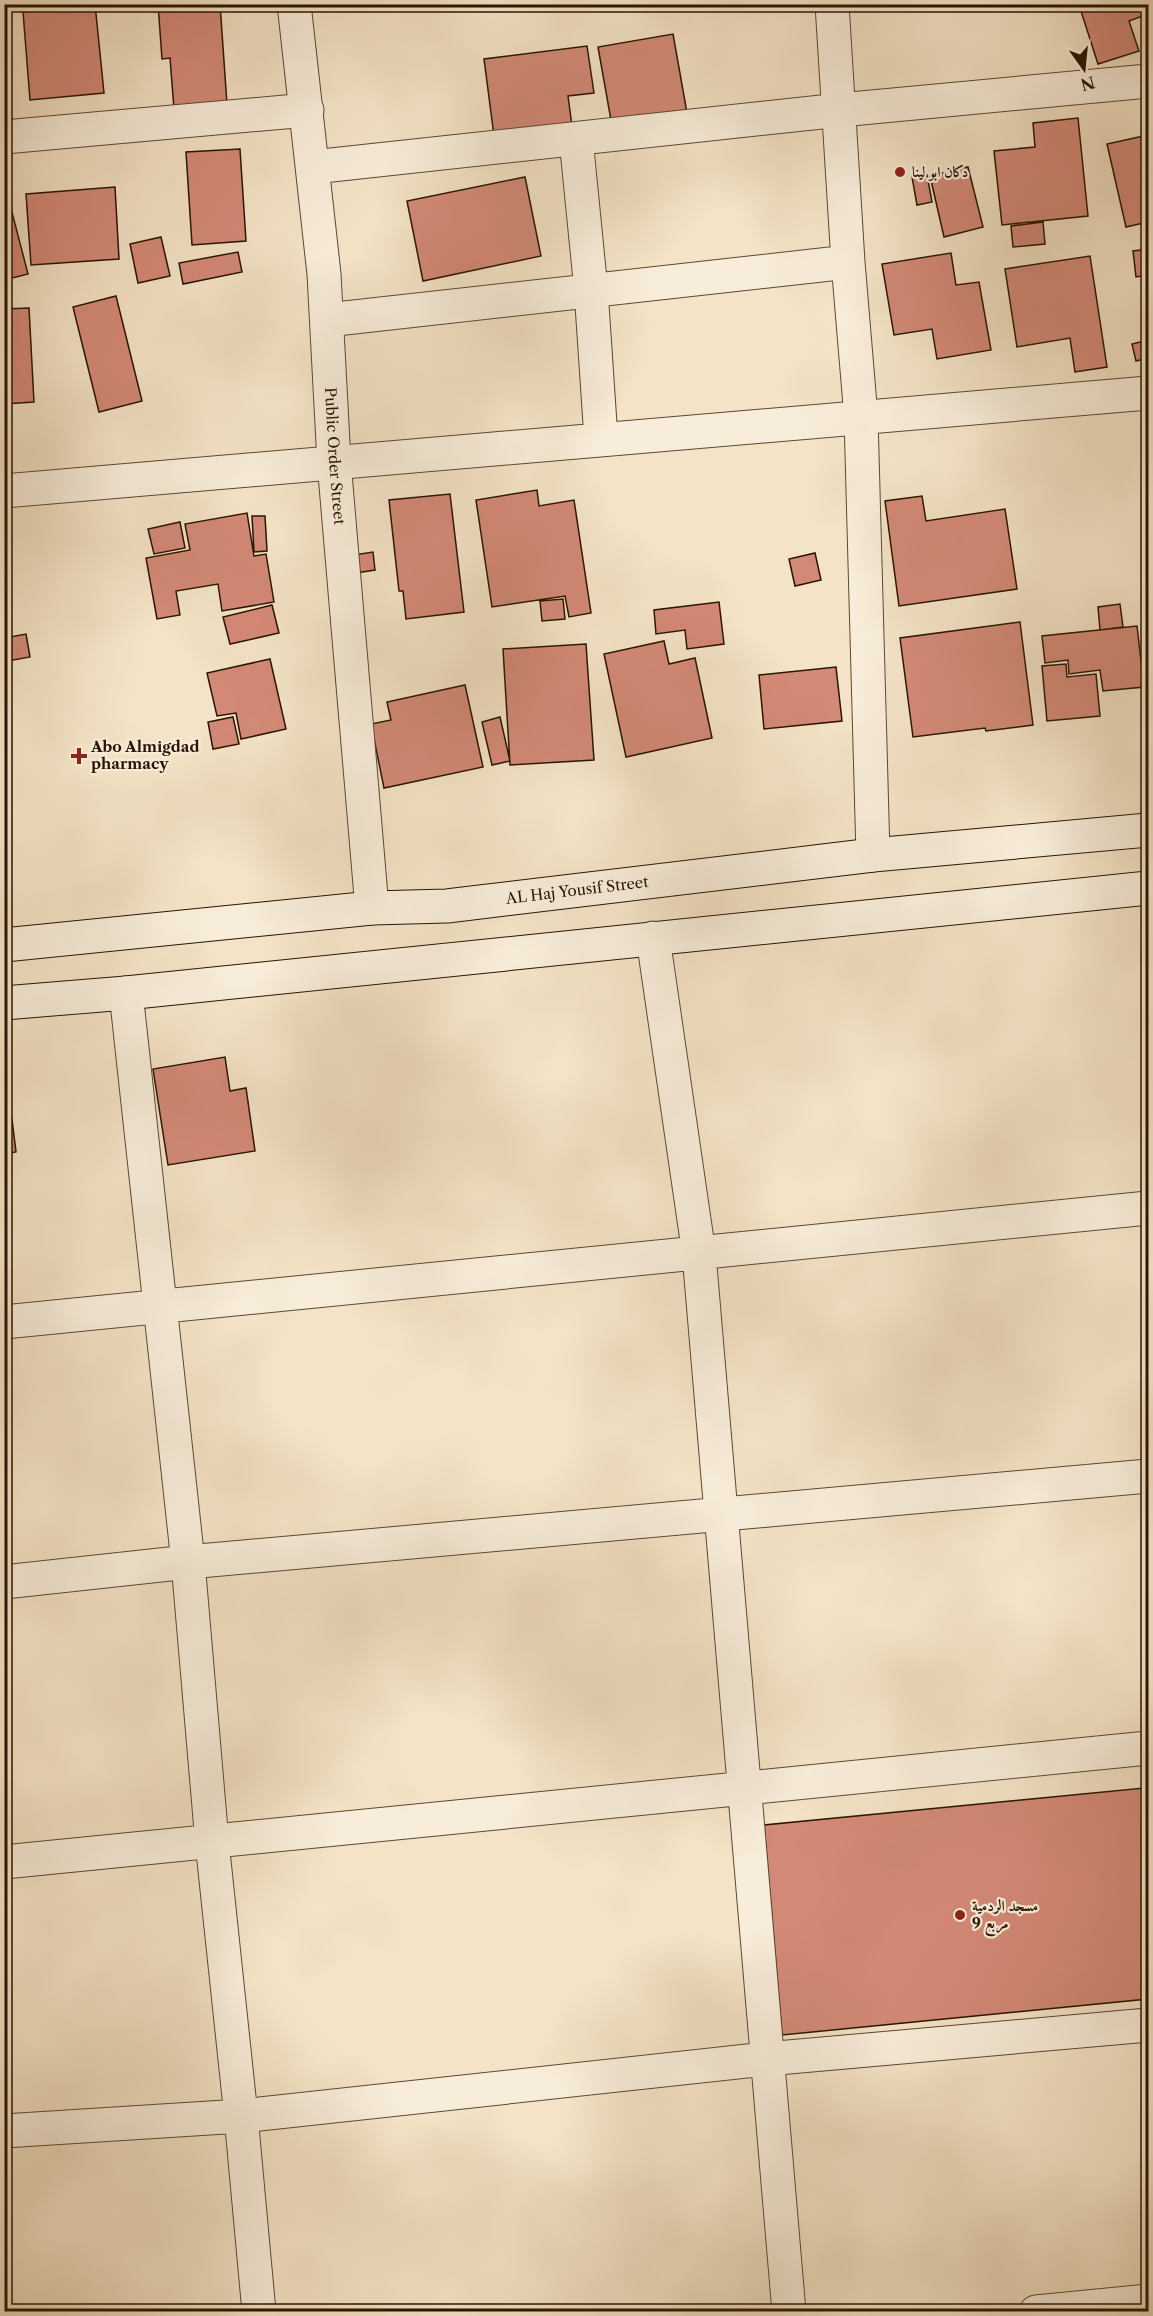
<svg xmlns="http://www.w3.org/2000/svg" width="1153" height="2316" font-family="'Libre Caslon Text',Amiri,serif">
<rect width="100%" height="100%" fill="#f4e3c6"/>
<filter id="stains"><feTurbulence type="fractalNoise" baseFrequency=".00333" numOctaves="4"/><feColorMatrix values="0 0 0 0 .2 0 0 0 0 .09 0 0 0 0 .02 0 0 0 .5 -.17"/></filter>
<radialGradient id="worn" r=".72"><stop offset=".6" stop-color="#630" stop-opacity="0"/><stop offset="1" stop-color="#630" stop-opacity=".3"/></radialGradient>
<path fill="#d38977" stroke="#281401" stroke-width="1.5" d="M95 4 104 93 30 100 23 12Z
M158 4H220L227 104 174 109 170 58 162 59Z
M1074 4H1148V14L1129 21 1139 51 1098 64 1080 8 1076 10Z
M673 34 687 113 612 126 598 47Z
M587 46 594 93 568 96 572 126 494 136 484 59Z
M1078 118 1088 216 1002 225 994 151 1035 147 1033 123Z
M1148 135V222L1126 227 1107 144Z
M240 149 246 241 192 245 186 152Z
M968 167 983 227 944 237 930 176Z
M927 175 932 202 917 205 912 177Z
M525 177 541 256 423 281 407 201Z
M115 187 119 259 31 265 26 194Z
M4 193H7L28 274 4 280Z
M1043 222 1045 244 1013 247 1011 226Z
M161 237 170 276 138 283 130 244Z
M1148 249V275L1136 277 1133 251Z
M238 252 242 272 183 284 179 263Z
M951 253 956 285 979 282 991 350 937 359 932 329 894 335 882 264Z
M1090 256 1107 367 1075 372 1070 338 1017 347 1005 269Z
M116 296 142 401 99 412 73 307Z
M29 308 34 402 4 404V309Z
M1148 340V358L1136 361 1132 344Z
M537 490 539 506 574 500 591 613 569 617 565 596 492 607 476 500Z
M450 494 464 612 406 619 403 591H399L389 500Z
M922 496 926 521 1005 509 1017 589 899 606 885 501Z
M247 513 254 556 266 554 274 602 222 611 218 584 176 591 180 615 157 619 146 558 190 550 185 524Z
M252 516H265L267 551 254 552Z
M180 522 185 548 154 554 148 529Z
M373 552 375 570 343 575 341 557Z
M815 553 821 580 795 586 789 559Z
M563 599 565 619 542 621 540 601Z
M719 602 724 644 687 649 685 630 656 634 654 610Z
M1120 604 1123 627 1100 630 1098 607Z
M272 605 279 633 230 644 223 617Z
M1020 622 1033 725 986 731 985 728 913 737 900 638Z
M1137 626 1144 687 1103 691 1100 670 1069 674 1068 660 1045 663 1042 636Z
M26 634 30 657 8 661 4 638Z
M664 641 669 664 695 658 712 738 626 757 604 654Z
M586 644 594 760 510 765 503 649Z
M270 659 286 729 241 739 236 713 217 716 207 673Z
M1066 664 1067 677 1096 674 1100 716 1047 721 1042 666Z
M836 667 842 721 764 729 759 675Z
M465 685 483 767 384 788 371 724 391 720 387 702Z
M233 717 239 744 213 749 208 722Z
M500 717 510 761 492 765 482 722Z
M225 1057 230 1091 246 1088 255 1151 168 1165 153 1069Z
M12 1119 16 1152 4 1154V1120Z
M1144 1788 1148 1831V1999L782 2035 764 1825Z"/>
<g fill="none" stroke-linecap="round" stroke-linejoin="round">
<defs>
<path id="minor" d="M832 4 848 262 861 417 873 855
M4 137 307 110
M576 139 591 290 601 439
M313 167 840 110 1148 81
M327 320 848 262
M4 491 1148 393
M653 938 699 1254 789 2312
M126 993 188 1562 212 1842 241 2116 259 2312
M4 1322 1148 1208
M4 1582 188 1562 1148 1476
M4 1862 1148 1748
M4 2131 241 2116 766 2059 1148 2025
M1036 2312 1148 2301"/>
<g id="tertiary">
<path id="s1" d="M294 4 324 274 334 462 372 908"/>
</g>
<g id="secondary">
<path id="s2" d="M4 945 372 908 447 906 873 855 1148 830"/>
<path d="M4 1003 126 993 1148 888"/>
</g>
</defs>
<use href="#minor" stroke="#5b4832" stroke-width="35"/>
<use href="#tertiary" stroke="#5b4832" stroke-width="35"/>
<use href="#secondary" stroke="#281401" stroke-width="35"/>
<use href="#minor" stroke="#f8edda" stroke-width="33"/>
<use href="#tertiary" stroke="#f8edda" stroke-width="33"/>
<use href="#secondary" stroke="#f8edda" stroke-width="33"/>
</g>
<g fill="#8f2418" stroke="#f8edda" stroke-width="2">
<circle cx="900" cy="172" r="6"/>
<path d="M76 747h6v6h6v6h-6v6h-6v-6h-6v-6h6z"/>
<circle cx="960" cy="1915" r="6"/>
</g>
<g text-anchor="middle" stroke-width="4.5" stroke-linejoin="round" paint-order="stroke">
<g font-size="15" font-weight="bold" fill="#281401" stroke="#f8edda" text-anchor="start">
<text x="912" y="177">دكان ابو لينا</text>
<text x="91" y="752">Abo Almigdad<tspan x="91" dy="17">pharmacy</tspan></text>
<text x="972" y="1911">مسجد الردمية<tspan x="972" dy="17">مربع 9</tspan></text>
</g>
<g font-size="15" fill="#281401" stroke="#f8edda">
<text dy="5" stroke="none"><textPath href="#s1" startOffset="454">Public Order Street</textPath></text>
<text dy="5" stroke="none"><textPath href="#s2" startOffset="576">AL Haj Yousif Street</textPath></text>
</g>
</g>
<rect width="1153" height="2316" fill="none" stroke="#f4e3c6" stroke-width="24"/>
<rect x="6" y="6" width="1141" height="2304" fill="none" stroke="#281401" stroke-width="3"/>
<rect x="12" y="12" width="1129" height="2292" fill="none" stroke="#281401" stroke-width="1.5"/>
<g transform="translate(1084 69) rotate(165)" stroke="#f8edda" stroke-width="4.5" paint-order="stroke">
<path d="M0-4.5L10 22L0 15L-10 22Z" fill="#281401"/>
<text y="-9" font-size="16" font-weight="bold" text-anchor="middle" fill="#281401">N</text>
</g>
<rect width="100%" height="100%" filter="url(#stains)"/>
<rect width="100%" height="100%" fill="url(#worn)"/>
</svg>
